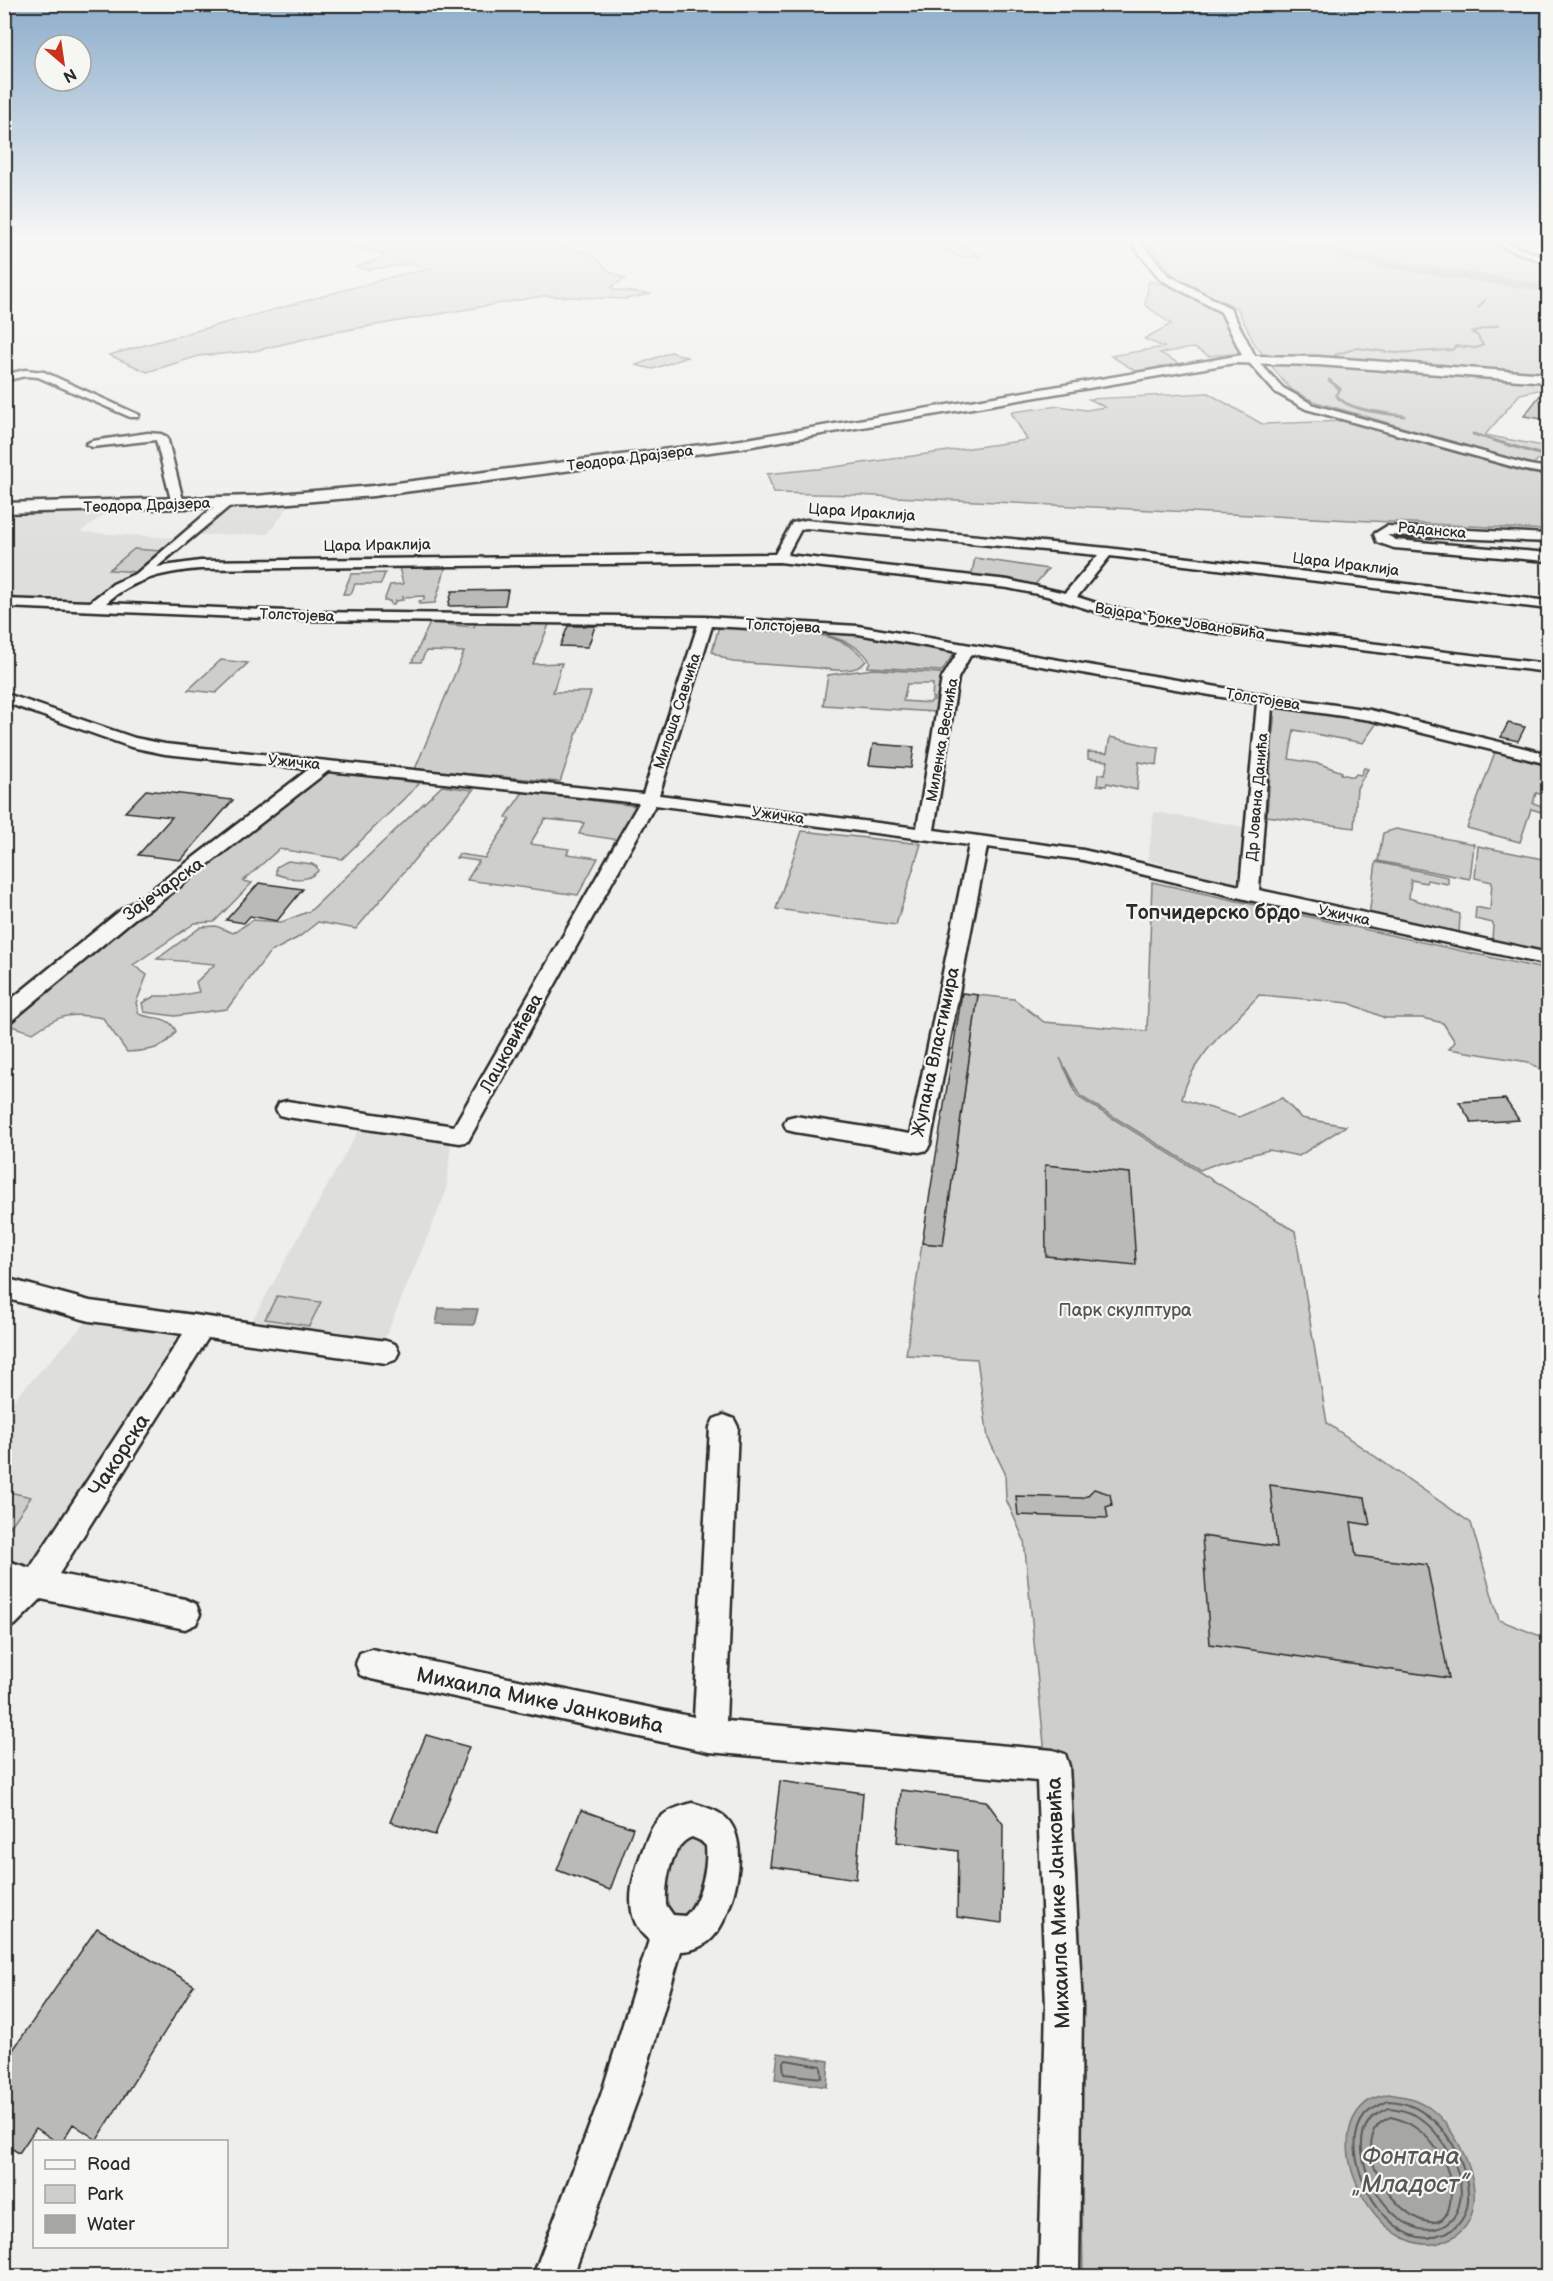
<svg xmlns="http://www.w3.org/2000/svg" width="1553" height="2281" font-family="'Balsamiq Sans',sans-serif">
<rect width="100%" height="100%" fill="#eeeeea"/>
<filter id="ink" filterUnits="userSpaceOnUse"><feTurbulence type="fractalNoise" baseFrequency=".0167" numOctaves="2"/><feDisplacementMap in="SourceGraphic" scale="12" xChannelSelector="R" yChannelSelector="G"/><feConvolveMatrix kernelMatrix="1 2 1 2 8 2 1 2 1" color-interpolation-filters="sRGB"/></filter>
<g filter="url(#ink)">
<path fill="#dededb" d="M290 504 268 534 194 535 226 508Z
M111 510 80 532 179 538 137 575 88 605 5 601 4 512Z
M1154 812 1246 827 1245 886 1148 860Z
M361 1126 451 1142 446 1192 383 1343 249 1326Z
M91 1317 179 1337 36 1566 5 1560 4 1410Z"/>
<path fill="#cececa" stroke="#7c7c7a" stroke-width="1.5" d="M330 237H516L590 253C605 266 605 271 625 279L612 286 614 290 651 294 625 299 543 296 330 333 254 351 199 356 147 372 109 355 399 275 432 269 410 264 368 270 356 267 382 258 383 254 354 247H342Z
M1144 237H1501L1548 256 1533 258 1548 264V388L1520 394 1485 435 1548 447V451L1532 465 1313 401 1292 390 1284 382 1254 343 1237 308 1184 283 1169 271Z
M950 240 981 256 961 258 930 242Z
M1149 281C1189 288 1234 310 1244 353L1209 356 1194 348 1160 353 1180 364 1137 372 1111 356 1164 347 1144 339 1171 324 1145 305Z
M671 352 687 357 653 369 636 365Z
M1208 393 1262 424 1345 421 1528 473 1548 475V530L856 495 774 493 767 474 827 468 1027 440 1011 412 1059 406 1086 410 1105 407 1089 399Z
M134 549 162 551 137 572 109 570Z
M975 558 1048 569 1033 587 971 577Z
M446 566 435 603 419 604V601L424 600V596L402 597 403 600 395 601 394 605H391L390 601H384L390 585 403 584 399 567Z
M385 573 381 584H355L351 594H343L351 574Z
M476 621 550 622 533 664 562 663 553 692H591L560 782 415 769 464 652 426 651 421 662H412L430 623 474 627Z
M719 626C758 629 843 625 866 661 857 674 831 670 818 668L732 662 712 652Z
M821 633 858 634 954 653 942 671 868 667H867L870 662C862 645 838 639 821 633Z
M221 660 248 663 216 693 188 690Z
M873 669 941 673 939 698H932L933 684H907L903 701 930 703 932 700H938L936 712 823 705 828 675Z
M1275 706 1360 718 1377 723 1363 743 1294 730 1289 759 1320 764 1342 772 1341 774 1354 777 1356 774 1361 775 1364 768 1368 769 1357 788 1354 828 1267 816Z
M1110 737 1159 748 1157 765 1139 762 1137 790 1107 783 1106 786 1097 785 1098 774H1105L1108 761 1088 759V752L1107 753Z
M1495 752 1548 766V796L1536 793 1533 803 1548 808V814L1531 809 1520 842 1467 828Z
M322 771 420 783 342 859 279 849 243 881 252 883 214 922 195 923 133 965 147 975 136 1003 139 1014C153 1020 169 1015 176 1031 165 1050 147 1051 127 1052L103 1018C71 1012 60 1014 33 1033L5 1024Z
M442 786 473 790 356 929 318 922 299 937 269 953 227 1009 175 1016 144 1012 142 1003 155 996H177L199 992 196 982 215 964 157 959 201 927 216 926 233 933 253 920 282 922 310 911Z
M523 792 637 806 619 840 579 834 584 823 545 819 530 844 569 849 567 854 598 858 578 895 467 880 479 861 456 858 459 854 485 858 510 819 506 817Z
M1396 829 1474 844 1470 879 1378 861 1383 833Z
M802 831 921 844 896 925 776 909Z
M1478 846 1548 860 1547 955 1492 942 1493 923 1475 919 1476 907 1490 910 1492 882 1475 878Z
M288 861 312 864 317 867 318 871C307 883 290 879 276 874V867Z
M1376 862 1448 877V884L1427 880 1426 883 1411 880 1409 898 1460 914 1459 935 1369 916Z
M1152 882 1548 970V1074L1528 1062 1449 1049 1455 1042 1443 1023 1422 1018H1385L1349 1003 1259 995C1232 1025 1190 1058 1182 1099L1239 1117 1282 1098 1301 1118 1346 1126 1299 1156 1269 1150 1218 1163 1200 1170 1080 1096 1060 1058 1078 1097 1295 1231 1327 1423 1471 1523 1499 1620 1548 1639V2276H1083L1077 1868 1069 1788 1048 1785 1024 1540 1006 1499 1005 1473 988 1438 977 1359 906 1355 922 1243 943 1245 978 995 1014 999 1044 1022 1147 1031Z
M277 1296 321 1302 309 1326 265 1319Z
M5 1491 31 1497 6 1533H4Z
M691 1839 696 1840 705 1847C709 1861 696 1906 684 1915L673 1916 664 1908V1893L677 1848 681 1843Z"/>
<path fill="#a6a6a3" stroke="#757573" stroke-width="1.5" d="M439 1308 478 1309 474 1325 436 1324Z
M778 2053 829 2061 827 2087 775 2079Z
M1388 2094C1402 2096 1415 2098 1427 2106 1460 2128 1498 2208 1455 2236 1388 2279 1309 2140 1370 2100 1375 2097 1383 2096 1388 2094Z"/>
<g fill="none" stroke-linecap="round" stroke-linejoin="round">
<path stroke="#5c5c5b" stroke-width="2" d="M786 2060 821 2066 822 2078 784 2074 783 2063Z
M1388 2101C1435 2102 1470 2157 1468 2201 1467 2215 1458 2229 1445 2233 1440 2234 1433 2237 1428 2238 1381 2239 1335 2152 1365 2115 1370 2109 1381 2105 1388 2101Z
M1389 2108C1398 2109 1407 2111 1415 2115 1441 2131 1468 2174 1459 2205 1456 2217 1448 2226 1435 2229 1392 2239 1342 2154 1370 2120 1374 2115 1384 2111 1389 2108Z
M1390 2117C1426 2123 1457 2166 1450 2203 1441 2260 1349 2177 1376 2128 1378 2123 1385 2120 1390 2117Z"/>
<path stroke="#757573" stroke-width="2" d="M1478 308 1485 300
M1335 355 1357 348 1395 353 1452 350 1456 346 1476 348 1483 345 1477 335 1471 332 1499 325"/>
<path stroke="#757573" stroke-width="3" d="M1329 380 1340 389 1336 395C1347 411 1385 413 1404 416
M1473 434 1539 454"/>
<path fill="#a6a6a3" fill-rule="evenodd" d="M1252 237H1276L1391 261 1548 284V292L1391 269 1258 240Z"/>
</g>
<path fill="#babab7" stroke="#2b2b2b" stroke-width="1.5" d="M1548 385V420L1524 416Z
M508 590 505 605 448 606 452 591Z
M568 626H595L588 647 560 646Z
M1508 723 1525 727 1518 741 1501 737Z
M873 744 914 747 911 768 869 765Z
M146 790 233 800 181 860 138 855 172 817 125 812Z
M259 883 303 889 277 921 250 916 244 923 226 920Z
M962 993 978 995 943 1245 922 1243Z
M1505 1099 1519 1120 1472 1123 1459 1102Z
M1045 1165 1130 1173 1136 1265 1046 1256Z
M1270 1485 1365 1498 1370 1525 1351 1522 1356 1556 1427 1565 1449 1678 1210 1644 1202 1536 1277 1547Z
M1094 1489 1110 1494 1112 1505 1106 1507 1108 1518 1018 1515 1016 1496 1081 1498 1087 1496Z
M426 1735 469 1747 435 1835 390 1822Z
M780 1781 863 1793 856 1879 770 1866Z
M901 1790 986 1801 1003 1824 1002 1923 957 1917 958 1851 897 1842Z
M581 1810 633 1828 610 1890 557 1870Z
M97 1928 194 1985 97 2140 73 2124 62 2142H57L36 2128 19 2153 4 2144V2063Z"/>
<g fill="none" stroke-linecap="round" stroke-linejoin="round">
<defs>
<path id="minor" d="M1478 237H1490L1548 259V264Z
M1534 237 1548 238V243L1535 239Z
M1250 355 1253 356 1283 388 1314 405 1530 465 1548 468V474L1525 470 1306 409 1275 392 1245 358Z
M25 370 44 372 139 415 138 417H130L38 377 25 376 4 381V375Z
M148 433 161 434 167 437 184 504 182 507 178 508 172 504 156 440 92 447 86 444 92 441Z
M227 498 231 499V505L157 567 200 561 775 554 792 523 806 520 1107 548 1548 601V609L1110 556 1077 597 1112 608 1217 625 1548 664V672L1217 633 1110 616 1047 596 1008 588 779 562 200 569C164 572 133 579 106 603L309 612 706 617 858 626 1265 695 1370 710 1548 754V764L1370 720 1272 706 1259 890 1548 953V965L1249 900 1083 860 987 847 930 1144 927 1150 919 1152 795 1132 787 1130 784 1124 787 1118 795 1116 910 1134 969 845 655 805 468 1141 460 1143 287 1117 279 1115 276 1109 279 1103 287 1101 454 1126 639 803 328 771 156 905 135 918 11 1021 4 1023V1005L121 910 142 897 309 769 165 754 131 747 4 702V693L135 738 165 744 643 794 698 625 309 620 4 607V599L90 602 113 584 137 573 223 499ZM806 528 1098 555 1065 593 1008 580 787 555 801 529ZM712 626 858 634 958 652 942 678 917 828 659 795ZM971 654 1257 703 1240 886 1083 850 934 830 958 678Z
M1387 526 1548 534V542L1387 535 1396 540 1548 553V561L1394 548 1377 542 1374 534Z
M12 1280 90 1301 386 1341 395 1344 399 1352 395 1360 386 1363 208 1338 59 1574 185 1599 196 1604 200 1614 196 1624 185 1629 41 1599 15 1625 4 1630V1594L9 1590 4 1588V1560L30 1568 183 1334 90 1321 12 1300 4 1298V1282Z
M724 1415 734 1419 738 1427 726 1721 1053 1750 1065 1754 1069 1766 1082 2006 1079 2276H1039L1046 2006 1037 1781 709 1752 371 1679 360 1675 356 1664 360 1653 371 1649 694 1717 710 1427 714 1419Z
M692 1803C703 1806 717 1810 726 1818 752 1842 734 1912 714 1936 707 1945 692 1951 681 1951L639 2095 573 2276H533L601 2095 649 1940C619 1916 633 1874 645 1844 649 1834 653 1823 662 1816 670 1809 682 1806 692 1803ZM692 1837 701 1841 706 1846C708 1866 701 1902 685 1916L673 1915 666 1905C665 1885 670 1844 692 1837Z"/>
<path id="major" d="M1127 237H1137L1168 275 1230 308 1255 356 1318 357 1548 374V382L1318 365 1234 363 741 448 373 496 255 506 4 513V503L255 496 373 486 741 440 1242 355 1221 312 1160 279Z"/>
</defs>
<use href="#minor" stroke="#2b2b2b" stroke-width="5"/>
<use href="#major" stroke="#2b2b2b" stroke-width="5"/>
<use href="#minor" fill="#f6f6f2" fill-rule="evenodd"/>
<use href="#major" fill="#f6f6f2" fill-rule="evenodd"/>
</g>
</g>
<linearGradient id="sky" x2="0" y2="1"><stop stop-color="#8daecc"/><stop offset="0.43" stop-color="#f7f7f6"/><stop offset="1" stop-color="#f7f7f6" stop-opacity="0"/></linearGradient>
<rect width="1553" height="557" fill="url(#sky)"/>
<g text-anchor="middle" stroke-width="4.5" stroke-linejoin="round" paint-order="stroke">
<g font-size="15" fill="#2b2b2b" stroke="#f6f6f2">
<text transform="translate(630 458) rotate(-7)" y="5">Теодора Драјзера</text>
<text transform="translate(147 505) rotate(-2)" y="5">Теодора Драјзера</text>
<text transform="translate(862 512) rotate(4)" y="5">Цара Ираклија</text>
<text transform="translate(1432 530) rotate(5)" y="5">Раданска</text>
<text transform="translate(377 545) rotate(-1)" y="5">Цара Ираклија</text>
<text transform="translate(1346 564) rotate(7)" y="5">Цара Ираклија</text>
<text transform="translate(297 615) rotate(2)" y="5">Толстојева</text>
<text transform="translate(1180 621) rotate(9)" y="5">Вајара Ђоке Јовановића</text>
<text transform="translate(783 626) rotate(3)" y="5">Толстојева</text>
<text transform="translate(1263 699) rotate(9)" y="5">Толстојева</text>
<text transform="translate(677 711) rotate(-72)" y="5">Милоша Савчића</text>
<text transform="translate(942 740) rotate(-80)" y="5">Миленка Веснића</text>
<text transform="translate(294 762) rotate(5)" y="5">Ужичка</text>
<text transform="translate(1257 797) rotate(-85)" y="5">Др Јована Данића</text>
<text transform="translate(778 815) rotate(8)" y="5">Ужичка</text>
<text transform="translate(1344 915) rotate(12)" y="5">Ужичка</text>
</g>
<g font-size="18" fill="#2b2b2b" stroke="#f6f6f2">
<text transform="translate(163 889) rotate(-36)" y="6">Зајечарска</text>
<text transform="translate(511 1043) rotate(-61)" y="6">Лацковићева</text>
<text transform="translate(935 1052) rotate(-78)" y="6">Жупана Властимира</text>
</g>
<g font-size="18" fill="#545453" stroke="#f6f6f2">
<text x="1125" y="1316">Парк скулптура</text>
</g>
<g font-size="20" font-weight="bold" fill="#2b2b2b" stroke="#f6f6f2">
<text x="1213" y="919">Топчидерско брдо</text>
</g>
<g font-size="21" fill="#2b2b2b" stroke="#f6f6f2">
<text transform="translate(119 1455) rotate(-57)" y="7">Чакорска</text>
<text transform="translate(540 1700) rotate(12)" y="7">Михаила Мике Јанковића</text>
<text transform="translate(1058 1903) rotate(-92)" y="7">Михаила Мике Јанковића</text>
</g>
<g font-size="24" font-style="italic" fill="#565655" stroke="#f6f6f2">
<text x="1411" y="2164">Фонтана<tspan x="1411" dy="28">„Младост”</tspan></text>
</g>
</g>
<rect width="1553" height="2281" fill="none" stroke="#f6f6f2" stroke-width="24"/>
<rect x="12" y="12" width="1529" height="2257" fill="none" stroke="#2b2b2b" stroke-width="2" filter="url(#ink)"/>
<rect x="33" y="2140" width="195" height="108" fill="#f6f6f2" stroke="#a5a5a2" stroke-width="1.5"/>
<rect x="45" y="2160" width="30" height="9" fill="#f6f6f2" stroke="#a5a5a2" stroke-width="1.5"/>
<text x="87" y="2170" font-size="18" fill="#2b2b2b">Road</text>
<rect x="45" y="2185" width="30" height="18" fill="#cececa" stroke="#a5a5a2" stroke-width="1.5"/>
<text x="87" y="2200" font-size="18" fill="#2b2b2b">Park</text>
<rect x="45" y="2215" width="30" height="18" fill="#a6a6a3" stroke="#a5a5a2" stroke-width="1.5"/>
<text x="87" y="2230" font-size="18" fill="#2b2b2b">Water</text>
<g transform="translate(63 63) rotate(151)"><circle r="28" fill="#f6f6f2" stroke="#a5a5a2" stroke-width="1.5"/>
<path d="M0-4.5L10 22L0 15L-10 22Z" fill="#c8321e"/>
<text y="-9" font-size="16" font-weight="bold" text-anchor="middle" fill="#2b2b2b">N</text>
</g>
</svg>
